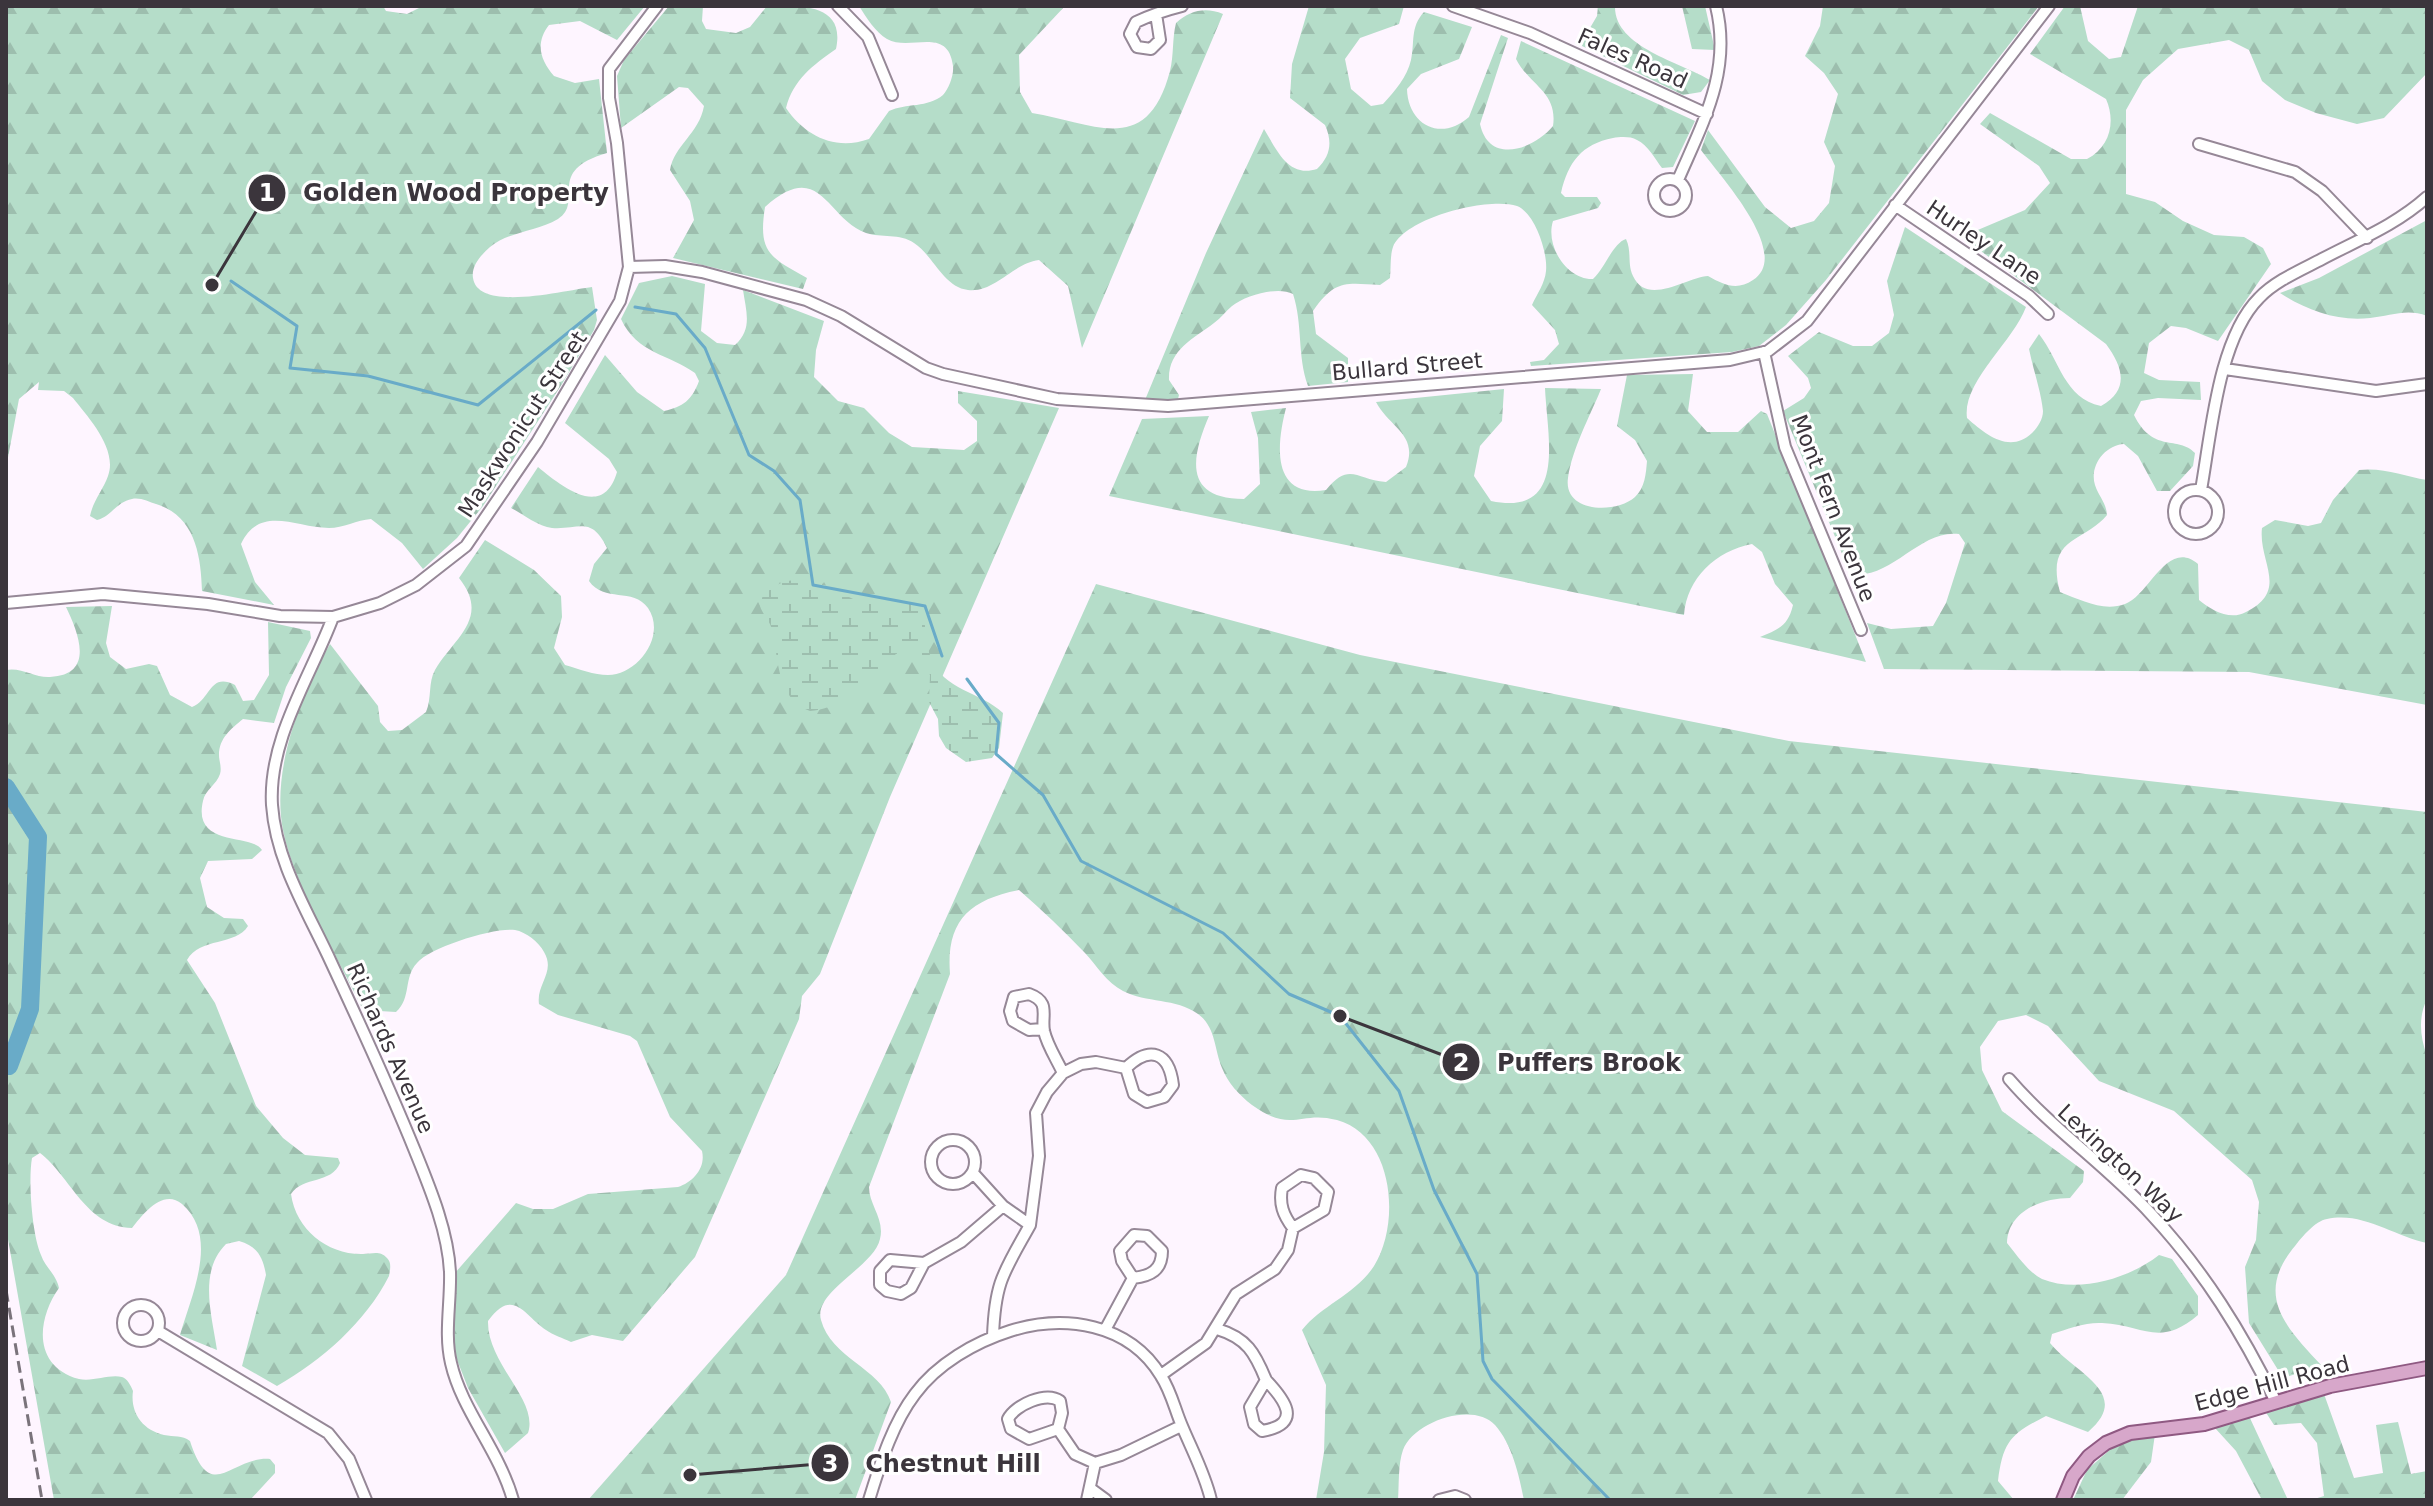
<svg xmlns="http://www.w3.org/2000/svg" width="2433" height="1506" font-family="'DejaVu Sans',sans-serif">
<defs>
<pattern id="forest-firs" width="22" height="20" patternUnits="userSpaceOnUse" patternTransform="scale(2)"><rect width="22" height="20" fill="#b5ddc9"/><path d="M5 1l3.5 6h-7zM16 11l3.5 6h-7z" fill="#9dbeae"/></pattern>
<pattern id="wetland-marsh" width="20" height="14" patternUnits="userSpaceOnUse" patternTransform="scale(2)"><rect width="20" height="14" fill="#b5ddc9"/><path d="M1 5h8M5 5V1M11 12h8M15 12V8" fill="none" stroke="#9dbeae"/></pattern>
</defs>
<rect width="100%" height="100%" fill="#fef5ff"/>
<path fill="url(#forest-firs)" d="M6 6H383L386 11 407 14 423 6H645L617 40 580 21 549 25C535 43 540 60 554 76L575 83 599 79 607 153C544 171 585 202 558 219 536 232 510 231 490 247 481 255 471 266 473 278 478 313 566 290 592 287L597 320 594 330 562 384 483 506 457 538 423 569 402 543 371 519C357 520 343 528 329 528 296 528 260 504 241 544L255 582 274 605 202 591C201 555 195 516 156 504 149 502 140 497 132 499 116 502 111 517 97 520L90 516C93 501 103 490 108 476 118 449 88 417 73 398L64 391 38 390 39 382 19 399 6 468Z
M669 6H703L702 21 706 29 736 33 750 27 767 6C799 6 846 2 836 49 813 65 793 80 786 108 805 136 835 151 869 139L889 111C906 103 928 108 943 95 949 88 954 75 953 66 948 25 910 52 887 39 876 33 866 17 859 6H1065L1019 55 1020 92 1032 113C1094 123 1147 158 1170 71 1174 55 1172 39 1176 23 1190 10 1206 7 1223 14L1082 348 1068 286 1039 260C1013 263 995 293 968 290 943 287 933 255 914 243 900 233 881 238 866 233 826 219 821 157 765 207 758 252 769 257 807 278L803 289 673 258 694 220 690 201 670 170C674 145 699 134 704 106L688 88 679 87 621 128 617 76 624 60Z
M1309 6H1404L1399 24 1360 38 1345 59 1351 89 1371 106 1383 104C1395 91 1407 77 1411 60 1415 42 1410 27 1424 12L1472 27 1459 59 1421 74 1407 89C1408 125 1441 142 1469 117L1501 35 1508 38 1480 124C1489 165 1533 150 1553 126 1558 92 1529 85 1516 59L1521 41 1695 121 1673 167 1662 168C1655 159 1648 145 1637 140 1630 136 1620 137 1613 138 1582 144 1568 162 1561 193L1565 197H1597L1601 203 1598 208 1553 221C1545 246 1567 280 1593 279 1605 268 1613 243 1626 239 1632 251 1627 264 1633 276 1647 307 1687 277 1708 276 1724 285 1737 291 1753 280 1793 254 1719 175 1701 150L1708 130 1765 207 1791 228 1814 221 1829 203 1835 166 1824 142 1838 94 1824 73 1805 56 1820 26 1823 6H2039L1826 280 1786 325 1759 346 1732 352 1531 366 1530 362 1544 360 1559 344 1555 330 1532 305C1537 294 1545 283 1546 271 1548 253 1535 213 1517 206 1488 197 1406 217 1393 247 1390 255 1391 269 1390 278L1380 285C1346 283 1335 279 1313 311L1316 334 1348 358V382L1308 386C1297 355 1303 325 1293 294 1278 286 1246 295 1232 306 1226 311 1221 318 1214 323 1193 339 1168 350 1169 380L1179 395 1178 399 1145 400 1206 253 1264 129C1277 150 1288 178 1317 169 1330 156 1333 143 1325 125L1290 98 1292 64Z
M1598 6H1615C1614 47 1680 62 1710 80L1701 92 1683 95 1580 45 1597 16Z
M1682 6H1705L1715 50 1692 49Z
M2065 6H2080L2088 41 2109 59 2121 57 2138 6H2427V73L2384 118 2357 124 2316 113 2285 100 2262 81 2249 50 2229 40 2178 49 2143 80 2126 110V194L2155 202 2183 221 2214 235 2244 237 2263 248 2271 264 2218 341 2186 328 2171 326 2149 343 2144 373 2159 380 2200 382 2201 400 2158 398 2141 401 2134 415C2153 454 2178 435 2195 453L2193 466 2170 491H2157L2138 456 2124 444C2105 445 2089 466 2095 485 2099 497 2106 502 2107 515 2084 543 2045 536 2060 592 2081 600 2103 612 2125 604 2149 596 2167 538 2198 564L2199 600C2211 610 2230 621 2246 612 2290 590 2258 562 2262 528L2275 520 2308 526 2321 523 2333 500 2359 470C2383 467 2404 476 2427 480V705L2249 672 1884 669 1867 623 1891 629 1933 626 1946 603 1965 543 1959 534C1920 529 1892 579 1853 574L1848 568 1783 411 1804 398 1811 388 1808 378 1788 356 1819 332 1853 346H1872L1889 333 1894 315 1887 281 1905 227 2026 307C2013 342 1962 382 1967 418 1986 435 2010 454 2032 433 2038 427 2043 419 2043 411 2041 391 2033 369 2029 349L2039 334C2060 361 2064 398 2101 406 2130 390 2123 367 2106 344L1966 240 1973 232 2025 210 2050 183 2039 166 1980 124 1990 113 2071 159H2087C2110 147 2116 122 2106 99L2030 54Z
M2427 220V316C2407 308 2390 316 2370 318 2338 322 2306 310 2280 293L2319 278Z
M672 276 705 284 701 331 717 343 735 345C753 329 746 311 743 290L824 321 816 350 814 377 838 401 864 408 889 433 912 447 964 450 977 441V421L958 403V391L1059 408 890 797 820 974 802 996 799 1019 695 1257 623 1341 592 1335 571 1342C563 1338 553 1335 546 1330 525 1316 513 1286 488 1321 487 1364 539 1400 528 1433L505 1453 468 1388 454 1352 455 1273 516 1203 533 1209H553L588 1194 678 1187C693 1182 706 1168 702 1151L670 1117 637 1041 630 1036 558 1015 539 1004C536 984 556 972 544 952 539 942 526 932 515 930 495 927 430 947 417 963 403 978 412 997 396 1012L363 1010C338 957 294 886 283 830 271 770 301 694 330 644L378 706 380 722 388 731 402 730 426 712C432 698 428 682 435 670 454 638 491 618 459 578L485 540 534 570 561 596 562 617 554 648 565 665C579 669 594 675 608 675 637 675 667 636 648 608 633 587 604 603 589 581L594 564 607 548C591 515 579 530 552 528 539 527 523 514 511 508L538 467C560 485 603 521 617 472L609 459 565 423 605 355 637 392 664 411C683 407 692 400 699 381L695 373C669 354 637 354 621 319L639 283Z
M1693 374 1688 411 1707 432H1738L1761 411 1767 414 1866 662 1760 637C1779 629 1788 626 1793 605L1775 584 1762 552 1752 544C1716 551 1687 578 1684 615L1109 496 1142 419 1209 416C1192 456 1182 499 1244 499L1260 484 1258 438 1251 412 1286 408C1277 443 1270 499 1326 490 1350 461 1356 480 1386 482L1406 467C1419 435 1389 427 1376 402L1504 389 1502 421 1480 446 1474 476 1491 501C1568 517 1547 437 1545 388L1601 389C1590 416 1572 449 1568 478 1563 513 1616 514 1635 497 1645 488 1646 473 1647 461L1635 440 1617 426 1627 375Z
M1096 584 1360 655 1789 741 2427 812V999C2418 1018 2420 1036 2427 1056V1243C2394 1236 2362 1211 2327 1219 2315 1221 2302 1237 2295 1246 2253 1296 2287 1328 2322 1366L2283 1378 2249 1323 2245 1267 2256 1240 2259 1202 2252 1180 2174 1111 2099 1081 2048 1026 2026 1015 1998 1021 1980 1047 1982 1070 2002 1111 2084 1171 2083 1182 2070 1198C2042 1198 2008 1211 2007 1243 2016 1254 2029 1273 2042 1279 2078 1294 2130 1278 2159 1255L2172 1259 2198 1296V1315C2159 1348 2144 1325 2102 1323 2086 1322 2067 1329 2052 1334L2050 1343C2074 1373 2134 1393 2088 1432L2046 1416C2011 1434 2003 1441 1998 1481L2014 1500H1524C1519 1475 1512 1444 1495 1425 1473 1401 1413 1422 1403 1450 1398 1464 1399 1485 1398 1500H1316L1324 1452 1326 1385 1302 1330C1322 1305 1356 1294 1374 1266 1401 1223 1394 1136 1337 1120 1300 1110 1292 1134 1252 1105 1239 1095 1228 1083 1222 1068 1214 1049 1216 1027 1198 1014 1176 998 1146 1003 1123 991 1107 983 1097 966 1085 953 1064 931 1042 910 1019 890 968 900 946 922 950 974L869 1187C869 1205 885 1219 880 1239 874 1267 813 1291 821 1320 831 1358 880 1368 891 1402L855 1500H588L786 1275Z
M112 606 106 643 110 657 126 669 149 664 157 666 170 695 192 707C211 700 209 672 235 685L243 701 254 700 269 675 268 622 310 631 311 638 286 687 274 723 243 719C231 729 219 738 219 755 219 761 222 767 220 774 217 784 205 790 203 801 192 848 252 833 262 850L252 859 208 861 200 878 207 907 224 918 243 919 248 926C236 946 200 937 187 960L215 1003 256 1106 283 1138 305 1155 338 1158 340 1163C332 1184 303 1176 291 1194 296 1230 328 1255 363 1254 372 1254 380 1250 387 1258 392 1263 390 1270 389 1276 365 1323 322 1360 277 1386L242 1366 266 1275C263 1257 257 1246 239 1241L226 1244C198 1272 212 1315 217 1350L180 1335C191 1296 220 1237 182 1204 163 1188 143 1214 132 1228 86 1227 71 1177 40 1153L32 1158C28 1180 32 1234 41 1255 45 1267 56 1274 59 1288 37 1319 32 1366 79 1379 93 1382 109 1374 122 1377 127 1378 131 1386 133 1391 130 1412 142 1430 164 1435 174 1437 182 1435 190 1441 211 1506 231 1456 270 1459L275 1465V1473L250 1500H54L6 1228V670C22 667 35 678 50 677 96 675 78 632 66 607Z
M2324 1394 2354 1478 2383 1473 2376 1425 2398 1422 2411 1474 2427 1471V1500H2311L2324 1496 2317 1443 2301 1423 2274 1425 2265 1411Z
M2249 1416 2288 1500H2262L2236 1451 2215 1428Z
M2155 1434 2151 1462 2122 1500H2073L2087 1470 2122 1439Z"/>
<path fill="url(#wetland-marsh)" d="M796 580 817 581 853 599 868 602 916 600 920 603C927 621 924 640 931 658 943 690 981 692 1003 713L999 748 992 758 966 762 946 748 939 736 938 719 929 702 930 675 919 655 907 648C893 652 890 663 880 673 863 690 834 710 810 711 776 699 779 659 772 630 770 620 761 614 759 602 768 588 780 581 796 580Z"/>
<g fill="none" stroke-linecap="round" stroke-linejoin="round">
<path stroke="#69abc8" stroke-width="3" d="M231 281 297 326 290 368 368 376 478 405 596 310
M635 307 676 314 705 348 749 455 774 471 800 500 813 585 925 606 942 656
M967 679 999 723 996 754 1043 795 1081 861 1223 933 1289 994 1340 1016 1399 1091 1434 1190 1477 1274 1483 1361 1492 1379 1610 1500"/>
<path stroke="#69abc8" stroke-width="18" d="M6 787 38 837 30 1009 9 1066 6 1064"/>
<defs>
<path id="minor" d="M838 6 868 37 892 95
M1453 6 1530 33 1707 114
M1156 14 1160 40 1151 49 1137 47 1130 34 1136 22C1151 15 1166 10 1182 6
M2199 144 2295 172 2322 191 2367 238
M1654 195a16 16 0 1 1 32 0a16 16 0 1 1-32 0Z
M1678 180C1703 122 1732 71 1716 6
M1895 205 2029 296 2048 314
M629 267 665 266 702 272 806 300 841 316 926 368 943 374 1057 399 1168 406 1730 360 1768 351 1807 321 2049 6
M1764 352 1785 447 1861 630
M2225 369 2376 391 2427 384
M2174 512a22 22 0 1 1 44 0a22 22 0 1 1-44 0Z
M2201 490C2211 435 2218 339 2259 298 2275 281 2301 270 2322 259 2358 240 2396 225 2427 197
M6 603 103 594 208 604 280 616 333 617 380 603 416 585 466 546 537 442 620 301 629 267 617 143 609 98V69L657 6
M333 617C311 676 268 739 272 805 276 862 308 912 331 962 360 1024 389 1087 415 1151 430 1188 448 1231 450 1272 451 1302 444 1334 451 1363 462 1411 499 1450 513 1500
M1043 1029 1029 1030 1013 1021 1010 1011 1014 997 1029 994C1051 1002 1041 1015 1044 1031 1047 1045 1057 1060 1063 1073
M2009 1079C2053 1130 2106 1165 2151 1214 2204 1271 2242 1332 2276 1402
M931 1162a22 22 0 1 1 44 0a22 22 0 1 1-44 0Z
M1003 1206 1030 1225 1039 1156 1036 1113 1047 1092 1063 1073 1081 1064 1096 1062 1126 1068C1150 1045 1169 1052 1173 1085L1164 1097 1147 1102 1134 1094 1126 1068
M924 1263 890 1260 880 1271V1285L887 1291 901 1294 911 1288 924 1263 961 1242 1003 1206 974 1174
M123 1323a18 18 0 1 1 36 0a18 18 0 1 1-36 0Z
M1217 1329C1247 1338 1255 1353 1266 1380L1250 1407 1254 1424 1262 1431C1304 1424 1284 1399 1266 1380
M1105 1330 1133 1278 1122 1261 1120 1251 1134 1235 1147 1236 1162 1251C1162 1270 1151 1276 1133 1278
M158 1331 328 1433 349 1459 366 1500
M993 1336C995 1281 1004 1272 1030 1225
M1161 1375 1206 1343 1236 1294 1275 1269 1288 1250 1293 1228 1324 1210 1328 1192 1314 1178 1301 1175 1282 1188C1279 1204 1283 1215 1293 1228
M1058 1429 1029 1439 1011 1429 1008 1419C1015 1405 1046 1391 1060 1401L1062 1413 1058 1429 1075 1454 1095 1463 1121 1455 1181 1426
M1091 1489 1106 1500
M869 1500C880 1465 892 1424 915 1394 937 1364 975 1342 1010 1331 1064 1314 1129 1323 1161 1376 1171 1391 1175 1410 1182 1426 1192 1450 1205 1474 1211 1500
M1087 1500 1095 1463
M1439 1500 1455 1496 1465 1500"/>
<path id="major" d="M2063 1500 2073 1476 2089 1456 2106 1443 2130 1433 2204 1424 2330 1386 2427 1368"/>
</defs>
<use href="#minor" stroke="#968897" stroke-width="14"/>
<use href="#major" stroke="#8f5982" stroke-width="16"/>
<use href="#minor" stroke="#fff" stroke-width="10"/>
<use href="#major" stroke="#d7a7ca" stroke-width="12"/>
<path stroke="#7a737b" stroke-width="3" stroke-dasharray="12 6" stroke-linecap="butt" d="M6 1290 42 1500"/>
</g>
<g text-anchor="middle" stroke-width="6" stroke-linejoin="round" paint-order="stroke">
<g font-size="22" fill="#3b353c" stroke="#fff">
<text transform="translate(1633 58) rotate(24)" y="8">Fales Road</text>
<text transform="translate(1984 242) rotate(34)" y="8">Hurley Lane</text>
<text transform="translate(1407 366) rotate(-5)" y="8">Bullard Street</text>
<text transform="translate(522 424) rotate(-57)" y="8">Maskwonicut Street</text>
<text transform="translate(1834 508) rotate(69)" y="8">Mont Fern Avenue</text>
<text transform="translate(391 1048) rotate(66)" y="8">Richards Avenue</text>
<text transform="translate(2121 1163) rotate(43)" y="8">Lexington Way</text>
<text transform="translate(2272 1383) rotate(-15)" y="8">Edge Hill Road</text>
</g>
</g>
<path fill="none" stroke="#3b353c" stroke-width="3" d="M212 285L267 193M1340 1016L1461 1062M690 1475L830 1463"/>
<g fill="#3b353c" stroke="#fff" stroke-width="3">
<circle cx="212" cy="285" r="8"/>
<circle cx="1340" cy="1016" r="8"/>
<circle cx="690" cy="1475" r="8"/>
<circle cx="267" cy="193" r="20"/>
<circle cx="1461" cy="1062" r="20"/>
<circle cx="830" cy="1463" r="20"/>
</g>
<g font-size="24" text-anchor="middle" font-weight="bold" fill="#fff">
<text x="267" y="201">1</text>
<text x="1461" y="1071">2</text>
<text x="830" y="1472">3</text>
</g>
<g font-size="24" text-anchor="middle" font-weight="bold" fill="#3b353c" stroke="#fff" stroke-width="6" stroke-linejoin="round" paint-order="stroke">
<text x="456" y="201">Golden Wood Property</text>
<text x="1589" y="1071">Puffers Brook</text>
<text x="953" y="1472">Chestnut Hill</text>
</g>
<rect width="2433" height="1506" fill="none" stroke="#3b353c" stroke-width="16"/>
</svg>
